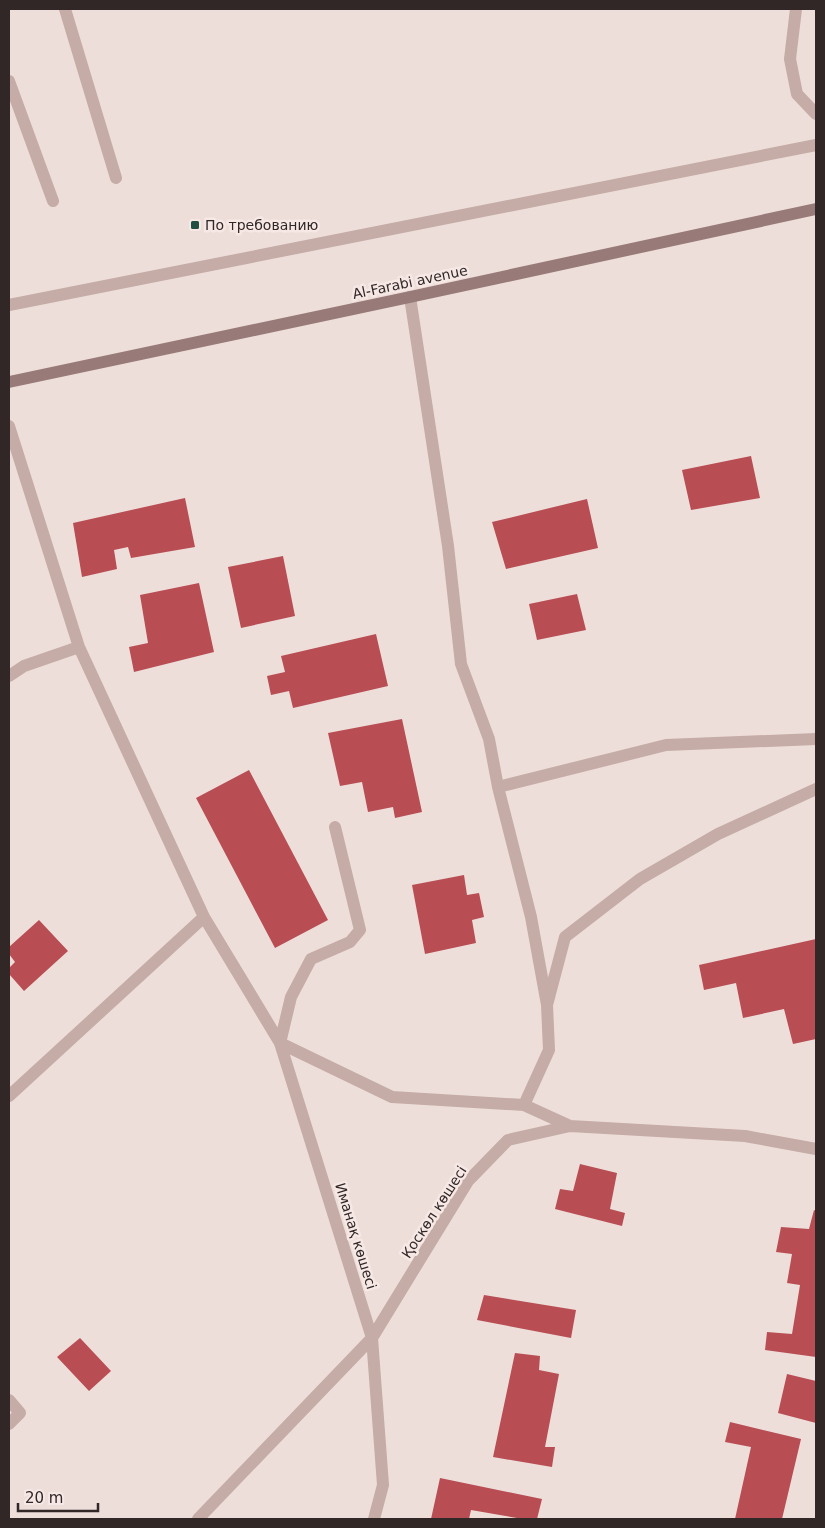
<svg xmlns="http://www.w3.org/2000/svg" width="825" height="1528" font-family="'DejaVu Sans',sans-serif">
<rect width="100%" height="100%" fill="#eededa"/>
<path fill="#b84d53" d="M751 456 760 498 691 510 682 470Z
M185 498 195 547 131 558 128 547 114 550 117 569 82 577 73 523Z
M587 499 598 548 506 569 492 522Z
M283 556 295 616 241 628 228 567Z
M199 583 214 652 134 672 129 647 148 643 140 595Z
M577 594 586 630 537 640 529 604Z
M376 634 388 686 293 708 289 691 271 695 267 676 285 672 281 656Z
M402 719 422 812 395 818 393 807 368 812 362 782 340 786 328 733Z
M249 770 328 920 275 948 196 798Z
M464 875 467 895 479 893 484 917 472 920 476 943 425 954 412 885Z
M39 920 68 951 24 991 9 974V968L15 962 9 954V947Z
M816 939V1039L793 1044 784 1009 743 1018 736 983 704 990 699 965Z
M580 1164 617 1173 610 1209 625 1213 622 1226 555 1209 560 1189 573 1191Z
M814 1210 816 1211V1357L765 1350 767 1332 792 1334 800 1285 787 1283 792 1254 776 1252 781 1227 809 1229Z
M484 1295 576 1310 571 1338 477 1320Z
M80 1338 111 1371 89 1391 57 1357Z
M515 1353 540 1356 539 1370 559 1374 545 1447H555L552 1467 493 1457Z
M787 1374 816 1381V1423L778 1413Z
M730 1422 801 1439 782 1519H735L751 1447 725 1442Z
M440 1478 542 1499 537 1519H523L471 1510 469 1519H431Z"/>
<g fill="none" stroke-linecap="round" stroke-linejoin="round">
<path stroke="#c5aca7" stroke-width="12" d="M65 9 116 178
M796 9 790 59 797 94 816 114
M9 81 53 201
M9 305 816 145"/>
<path stroke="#c5aca7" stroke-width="12" d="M410 297 448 546 461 664 489 739 498 787 531 917 547 1005
M9 426 79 647 204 917 9 1096
M9 676 24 666 79 647
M498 787 666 745 816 739
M335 827 360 930 350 942 311 959 291 997 280 1043 392 1097 524 1105
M570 1126 524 1105 549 1050 547 1005 565 937 640 879 718 834 816 789
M9 1400 20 1413 9 1424
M198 1519 372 1338 280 1043 204 917
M374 1519 383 1485 372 1338 468 1181 508 1140 570 1126 745 1136 816 1149"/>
<path stroke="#987b79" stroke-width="12" d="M9 382 410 297 816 209"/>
</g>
<rect fill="#214f44" stroke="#f6e9e5" stroke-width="2" x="190" y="220" width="10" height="10" rx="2.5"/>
<g text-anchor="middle" stroke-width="5" stroke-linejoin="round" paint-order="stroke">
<g font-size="14" fill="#322727" stroke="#f6e9e5" text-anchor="start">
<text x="205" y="230">По требованию</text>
</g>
<g font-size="14" fill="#322727" stroke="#f6e9e5">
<text transform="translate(410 282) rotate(-12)" y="5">Al-Farabi avenue</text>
<text transform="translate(434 1212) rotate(-57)" y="5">Қоскөл көшесі</text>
<text transform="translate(356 1236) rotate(73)" y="5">Иманақ көшесі</text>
</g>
</g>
<rect width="825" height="1528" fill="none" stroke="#322727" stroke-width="20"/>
<path d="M18 1503v8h80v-8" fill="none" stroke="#322727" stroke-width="2.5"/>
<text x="25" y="1503" font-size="15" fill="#322727" stroke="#f6e9e5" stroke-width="4" paint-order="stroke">20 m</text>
</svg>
